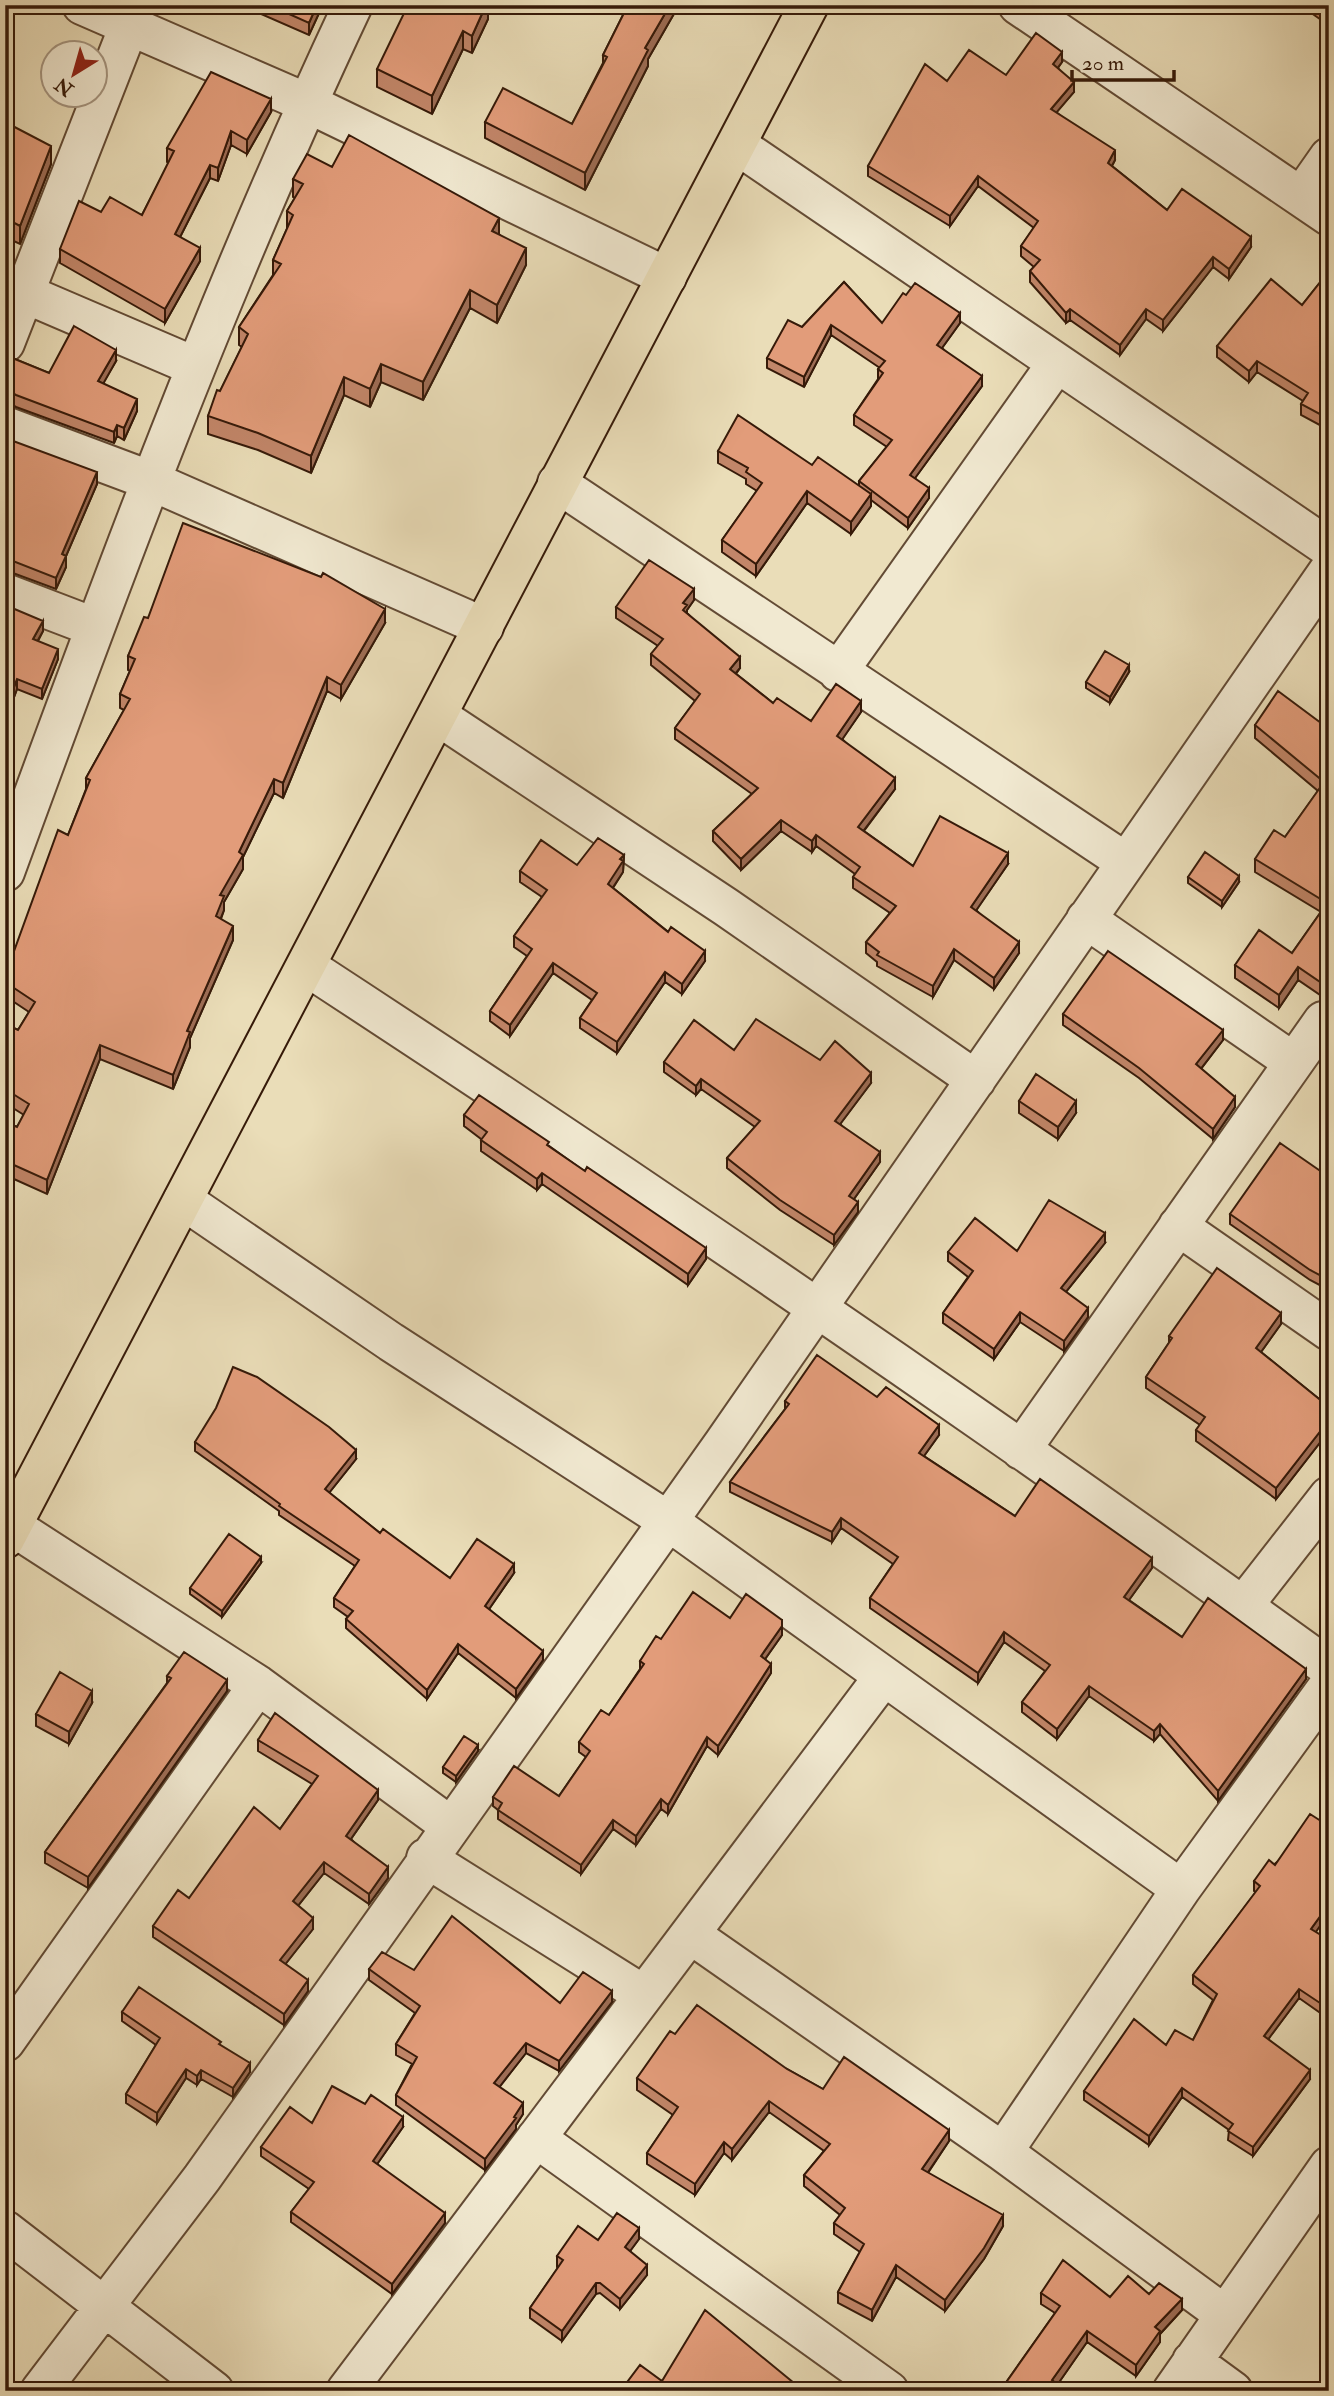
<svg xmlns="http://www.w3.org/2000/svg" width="1334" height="2396" font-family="'IM FELL Double Pica',serif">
<rect width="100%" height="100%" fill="#eaddb8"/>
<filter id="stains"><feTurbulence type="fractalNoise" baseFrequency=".00286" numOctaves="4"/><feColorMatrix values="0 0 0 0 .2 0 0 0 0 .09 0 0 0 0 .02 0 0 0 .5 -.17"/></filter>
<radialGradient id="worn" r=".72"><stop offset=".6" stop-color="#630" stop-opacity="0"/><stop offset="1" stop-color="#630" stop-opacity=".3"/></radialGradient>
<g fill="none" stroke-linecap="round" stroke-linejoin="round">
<defs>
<path id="minor" d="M82 5 307 103 667 277
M1018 5 1329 216
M737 145 1329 548
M1301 197 1329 157
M5 285 194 366
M5 343 129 26
M5 426 149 480 484 627
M557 483 1124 861
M5 593 94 627
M838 672 1057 363
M438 716 726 907 976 1080
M5 872C112 579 220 287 353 5
M1086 919 1293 1062
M306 966C652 1192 994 1426 1329 1668
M183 1200 391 1342 668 1521 884 1676 346 2391
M1178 1226 1329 1331
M1021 1450 1323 1021
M12 1526 258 1685 449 1825
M1243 1606 1329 1496
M884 1676 1181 1889
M426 1858 644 1995
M690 1934 1003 2152 1225 2315
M5 2042 258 1685
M536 2138 889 2391
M1003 2152 1181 1889 1329 1685
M5 2230 214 2391
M1192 2361 1233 2391
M40 2391 202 2178 723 1444 1329 570
M1172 2391 1329 2166"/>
<path id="major" d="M5 1539 809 5"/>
</defs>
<use href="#minor" stroke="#634b35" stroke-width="42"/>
<use href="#major" stroke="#361a09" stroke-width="42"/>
<use href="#minor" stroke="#f1e9d1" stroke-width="38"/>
<use href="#major" stroke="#eaddb8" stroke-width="38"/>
</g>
<path fill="#c28669" stroke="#361a09" stroke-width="2" d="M245 5H320V11L309 35 245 7Z
M488 5V19L472 53 463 49 432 114 377 87V69Z
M615 5H679L648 59V66L585 190 485 138V122L572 124 603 63V55L625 11Z
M1300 5H1329V16L1324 22Z
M1062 62 1058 68 1074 92 1056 112 1115 160 1112 166 1167 210 1251 247 1229 279 1213 267 1163 331 1146 319 1120 355 1070 320 1066 323 1030 282V271L1034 267 1021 256V246L1034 228 978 186 950 226 868 176V166L947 81 1006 75Z
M271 112 247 154 231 145 218 181 210 178 180 237 200 261 165 323 60 263V249L101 212 142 215 169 163 167 162V148Z
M5 122 51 164 20 244 5 237Z
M332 167 499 234 526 265 497 323 470 308 423 400 381 382 370 407 344 395 311 473 258 450 208 434V416L242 347 239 345V327L273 275V260L287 229V211L295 198 293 197V179Z
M1329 271V430L1301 415V404L1303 401 1257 372 1249 382 1217 357V346L1302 305Z
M844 282 882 323H960L942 348 982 386 915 478 929 498 908 528 871 500V506L851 534 807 503 756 576 722 552V540L757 491 746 484V479L718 463V451L812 465 859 486V481L887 447 854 425V415L878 379V369L880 368 831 335 804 387 767 368V358L802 327Z
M5 355 49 373 116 361 103 383 137 411 124 440 117 436 114 443 16 407 5 401Z
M5 438 97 484 66 556V567L56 589 13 573H5Z
M694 600 687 610V613L740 668 736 674 773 703 811 721 861 712 842 739 895 789 864 831 913 866 1008 864 976 910 1019 953 994 989 954 960 933 997 877 966V962L866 953V942L890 913 853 888V877L855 874 816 846 812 852 781 831 741 870 713 841V831L752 794 675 739V728L695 701 651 665V654L658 646 616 618V607Z
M5 605 43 631 38 641 58 659 42 699 17 689 7 716 5 715Z
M148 618 385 623 341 699 327 691 283 798 274 793 243 857V869L224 902V910L221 919 233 940 190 1038V1047L173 1089 100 1059 47 1194 5 1175V1122L17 1127 24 1115 5 1103V1024L18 1030 29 1012 5 996V976L68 835 86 789V778L124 710 120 708V694L130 671 128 670V656Z
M1129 672 1110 703 1086 688V682Z
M1255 725 1329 729V1001L1298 980 1279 1008 1235 978V965L1292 953 1321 912 1255 872V859L1285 837 1318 791 1255 738Z
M624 855 623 872 613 888 705 961 682 994 665 982 617 1053 580 1028V1018L592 1000 553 973 510 1036 490 1021V1011L527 956 514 947V936L542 897 520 882V871L577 865Z
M1188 877 1239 882 1222 907 1188 883Z
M1063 1014 1223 1040 1201 1069 1235 1107 1213 1139 1139 1078 1063 1025Z
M734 1050 820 1060 871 1083 840 1124 880 1162 854 1199 858 1212 834 1245 780 1210 727 1168V1158L755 1127 701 1089 696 1095 664 1072V1062Z
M1019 1101 1076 1113 1058 1139 1019 1113Z
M464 1115 549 1146 706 1259 688 1285 542 1184 537 1190 481 1151V1139L464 1126Z
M1329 1177V1290L1310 1280 1230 1224V1214Z
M1105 1243 1066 1292 1088 1317 1064 1351 1020 1322 994 1359 943 1323V1313L968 1277 948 1261V1252L1017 1251Z
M1281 1324 1261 1352 1329 1407V1431L1276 1499 1196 1441V1430L1200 1425 1146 1388V1377L1169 1343V1336Z
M877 1397 939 1435 924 1456 1015 1516 1152 1568 1129 1600 1182 1637 1306 1679 1218 1801 1160 1734 1154 1741 1089 1696 1057 1739 1022 1712V1702L1045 1671 1004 1642 978 1683 870 1608V1598L893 1564 841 1528 832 1542 730 1492V1482L785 1409V1401Z
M195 1442 356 1459 329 1493 380 1533 450 1578 514 1573 489 1609 543 1660 516 1698 458 1653 427 1699 346 1628V1619L348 1617 334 1607V1598L355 1566 279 1515V1511L195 1451Z
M261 1563 222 1617 190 1594V1588Z
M730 1618 782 1620V1635L765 1659 771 1673 718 1755 707 1746 668 1814 661 1809 636 1845 613 1829 581 1874 498 1819V1810L493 1806V1797L559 1796 586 1757 579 1752V1742L609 1715 640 1669V1661L661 1639Z
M167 1676 227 1691 88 1888 45 1863V1852L167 1683Z
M92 1703 69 1744 36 1726V1714Z
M258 1740 378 1800 351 1839 388 1878 369 1904 324 1873 298 1906 313 1929 285 1964 308 1991 284 2025 153 1937V1926L189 1898 280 1829 312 1784 258 1751Z
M478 1751 456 1782 443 1773V1767Z
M1329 1816V1913L1315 1932 1329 1940V2019L1299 1998 1268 2039 1310 2079 1253 2156 1228 2140 1229 2130 1182 2097 1149 2145 1084 2100V2091L1166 2045 1193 2040 1213 2000 1193 1984V1975L1256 1892 1254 1891V1881L1324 1823Z
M369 1969 414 1970 560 2003 612 2002 559 2071 526 2053 499 2087 523 2114 516 2125V2129L485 2170 396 2105V2095L412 2064 396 2055V2044L415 2013 369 1980Z
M122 2012 221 2046 250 2072 233 2097 201 2079 197 2085 186 2078 157 2123 126 2103V2094L156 2045 122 2021Z
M675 2034 787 2069 823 2089 949 2141 928 2173 1003 2226 984 2259 945 2311 896 2277 872 2321 838 2303V2292L860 2252 834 2234V2223L840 2215 804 2186V2175L824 2151 769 2112 732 2160 724 2153 695 2195 647 2164V2153L673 2115 637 2090V2078Z
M312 2123 403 2127 377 2164 445 2223 392 2294 291 2222V2212L309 2189 261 2156V2147Z
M639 2239 630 2251 647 2275 620 2309 600 2293 596 2294 562 2341 530 2318V2308L558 2268 557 2267V2256L598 2240Z
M1041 2293 1110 2297 1149 2294 1182 2310 1160 2334V2342L1136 2376 1087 2342 1057 2385 1000 2391 1055 2313 1041 2304Z"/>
<path fill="#9e6d55" stroke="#361a09" stroke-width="2" d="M317 5H320V11L309 35V23Z
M486 5H488V19L472 53V36Z
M670 5H679L648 59V66L585 190V173L645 48Z
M1328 5H1329V16L1324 22V10Z
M463 31V49L432 114V96Z
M1062 52V62L1053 74V64Z
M1074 82V92L1051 119V109Z
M271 99V112L247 154V140Z
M231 131V145L218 181V168Z
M51 146V164L20 244V226Z
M1115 150V160L1108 173V163Z
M210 165V178L175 247V234Z
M978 176V186L950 226V216Z
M499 218V236L492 231Z
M1251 237V247L1229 279V269Z
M200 248V261L165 323V309Z
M526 248V265L497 323V305Z
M1213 257V267L1163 331V320Z
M470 290V308L423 400V382Z
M1070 309V320L1066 323V313Z
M1146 309V319L1120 355V345Z
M960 313V323L937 355V345Z
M831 325V335L804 387V377Z
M116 350V361L98 393V381Z
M1257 361V372L1249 382V371Z
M381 364V382L370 407V389Z
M982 376V386L910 485V475Z
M344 377V395L311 473V456Z
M137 399V411L124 440V428Z
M117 425V436L114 443V432Z
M97 472V484L66 556V567L56 589V578L62 554Z
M929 488V498L908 528V518Z
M807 491V503L756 576V564Z
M871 494V506L851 534V522Z
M694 589V600L687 610V616L683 621V603Z
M385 609V623L341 699V685Z
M43 621V631L33 649V639Z
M58 649V659L42 699V689Z
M740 657V668L730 680V669Z
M1129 665V672L1110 703V697Z
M327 677V691L283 798V783Z
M17 679V689L7 716V706Z
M861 701V712L837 747V736Z
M12 746V755L5 770V760Z
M895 778V789L858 838V827Z
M274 779V793L243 857V869L224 902V910L216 930V916L220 895 239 852Z
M781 820V831L741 870V859Z
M816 835V846L812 852V841Z
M1008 853V864L971 918V907Z
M624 855 623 872 608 895V884L620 859Z
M1239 876V882L1222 907V901Z
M233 926V940L190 1038V1047L173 1089V1075L187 1031Z
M1019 942V953L994 989V978Z
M954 949V960L933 997V986Z
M705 951V961L682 994V984Z
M553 963V973L510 1036V1025Z
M1298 967V980L1279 1008V995Z
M665 972V982L617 1053V1042Z
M1223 1030V1040L1196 1075V1064Z
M100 1045V1059L47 1194V1180Z
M871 1073V1083L835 1131V1121Z
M701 1079V1089L696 1095V1086Z
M1235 1097V1107L1213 1139V1129Z
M1076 1101V1113L1058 1139V1127Z
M880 1152V1162L849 1206V1196Z
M542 1173V1184L537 1190V1179Z
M858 1202V1212L834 1245V1235Z
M1105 1233V1243L1061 1298V1288Z
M706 1248V1259L688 1285V1274Z
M1088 1308V1317L1064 1351V1341Z
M1020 1312V1322L994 1359V1349Z
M1281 1313V1324L1256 1359V1348Z
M1329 1420V1431L1276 1499V1488Z
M939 1425V1435L919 1463V1453Z
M356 1450V1459L325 1498V1489Z
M841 1518V1528L832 1542V1532Z
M261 1557V1563L222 1617V1611Z
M1152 1558V1568L1124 1607V1597Z
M514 1564V1573L485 1615V1606Z
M782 1626V1635L761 1665V1656Z
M1004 1632V1642L978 1683V1673Z
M458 1644V1653L427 1699V1690Z
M543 1651V1660L516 1698V1689Z
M771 1664V1673L718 1755V1746Z
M1306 1669V1679L1218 1801V1791Z
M227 1680V1691L88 1888V1877Z
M1089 1686V1696L1057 1739V1729Z
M92 1691V1703L69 1744V1732Z
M1160 1724V1734L1154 1741V1731Z
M707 1737V1746L668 1814V1805Z
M478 1745V1751L456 1782V1776Z
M378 1790V1800L346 1846V1836Z
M661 1799V1809L636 1845V1836Z
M613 1820V1829L581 1874V1865Z
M8 1838V1850L5 1856V1843Z
M324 1862V1873L293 1912V1901Z
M388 1867V1878L369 1904V1894Z
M1329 1904V1913L1311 1939V1929Z
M313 1918V1929L280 1971V1960Z
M308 1980V1991L284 2025V2014Z
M1299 1989V1998L1264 2045V2036Z
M612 1991V2002L559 2071V2061Z
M526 2043V2053L494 2094V2083Z
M250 2063V2072L233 2097V2088Z
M186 2069V2078L157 2123V2113Z
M201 2070V2079L197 2085V2076Z
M1310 2070V2079L1253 2156V2147Z
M1182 2088V2097L1149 2145V2136Z
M769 2101V2112L732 2160V2149Z
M523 2103V2114L516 2125V2129L485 2170V2159Z
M403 2117V2127L373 2170V2161Z
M949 2130V2141L922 2181V2169Z
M724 2142V2153L695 2195V2184Z
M445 2213V2223L392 2294V2284Z
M1003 2215V2226L984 2259 945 2311V2300Z
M639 2228V2239L625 2258V2247Z
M647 2265V2275L620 2309V2299Z
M896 2265V2277L872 2321V2310Z
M596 2283V2294L562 2341V2331Z
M1182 2299V2310L1160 2334V2342L1136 2376V2365L1155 2327Z
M1087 2331V2342L1053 2391 1052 2380Z"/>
<path fill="#e29c7a" stroke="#361a09" stroke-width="2" d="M269 5H317L309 23Z
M408 5H486L472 36 463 31 432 96 377 69Z
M628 5H670L645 48 648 50 585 173 485 122 503 88 572 124 607 57 603 55Z
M1317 5H1328L1324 10Z
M1036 33 1062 52 1053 64 1074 82 1051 109 1115 150 1108 163 1167 210 1182 189 1251 237 1229 269 1213 257 1163 320 1146 309 1120 345 1070 309 1066 313 1030 271 1040 260 1021 246 1038 221 978 176 950 216 868 166 925 64 947 81 969 50 1006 75Z
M211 72 271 99 247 140 231 131 218 168 210 165 175 234 200 248 165 309 60 249 79 201 101 212 110 197 142 215 174 151 167 148Z
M5 122 51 146 20 226 5 218Z
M349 135 499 218 492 231 526 248 497 305 470 290 423 382 381 364 370 389 344 377 311 456 258 433 208 416 217 390 220 391 248 334 239 327 281 264 273 260 293 215 287 211 303 184 293 179 307 154 332 167Z
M1329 271V419L1301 404 1308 393 1257 361 1249 371 1217 346 1271 279 1302 305Z
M844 282 882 323 903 293 906 295 915 283 960 313 937 345 982 376 910 475 929 488 908 518 859 481 892 440 854 415 883 373 878 369 885 361 831 325 804 377 767 358 788 320 802 327Z
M74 326 116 350 98 381 137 399 124 428 117 425 114 432 16 395 5 389 7 383 5 382V355L49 373Z
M738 415 812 465 818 457 871 494 851 522 807 491 756 564 722 540 762 483 746 472 748 468 718 451Z
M5 438 97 472 62 554 66 556 56 578 13 561 5 562Z
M183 523 321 577 323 573 385 609 341 685 327 677 283 783 274 779 239 852 243 855 220 895 224 896 216 916 233 926 187 1031 190 1032 173 1075 100 1045 47 1180 5 1161V1122L17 1127 29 1104 5 1089V1024L18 1030 35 1002 5 982V976L58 830 68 835 90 780 86 778 130 699 120 694 135 659 128 656 144 617 148 618Z
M649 560 694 589 683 603 687 605 683 610 740 657 730 669 773 703 777 698 811 721 836 684 861 701 837 736 895 778 858 827 913 866 940 816 1008 853 971 907 1019 942 994 978 954 949 933 986 877 955 879 952 866 942 896 906 853 877 860 867 816 835 812 841 781 820 741 859 713 831 758 788 675 728 700 694 651 654 663 639 616 607Z
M5 605 43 621 33 639 58 649 42 689 17 679 7 706 5 705Z
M1105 651 1129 665 1110 697 1086 682Z
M1278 691 1329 729V988L1298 967 1279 995 1235 965 1259 930 1292 953 1327 903 1255 859 1274 830 1285 837 1324 782 1255 725Z
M5 742 12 746 5 760Z
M598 838 624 855 620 859 623 861 608 884 668 932 671 927 705 951 682 984 665 972 617 1042 580 1018 597 993 553 963 510 1025 490 1011 532 949 514 936 547 890 520 871 541 840 577 865Z
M1205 852 1239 876 1222 901 1188 877Z
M1108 951 1223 1030 1196 1064 1235 1097 1213 1129 1139 1068 1063 1014Z
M756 1019 820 1060 835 1041 871 1073 835 1121 880 1152 849 1196 858 1202 834 1235 780 1200 727 1158 760 1121 701 1079 696 1086 664 1062 694 1020 734 1050Z
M1036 1074 1076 1101 1058 1127 1019 1101Z
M479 1095 549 1142 547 1145 585 1171 587 1167 706 1248 688 1274 542 1173 537 1179 481 1140 487 1132 464 1115Z
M1280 1143 1329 1177V1280L1310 1270 1230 1214Z
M1049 1200 1105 1233 1061 1288 1088 1308 1064 1341 1020 1312 994 1349 943 1313 973 1271 948 1252 975 1218 1017 1251Z
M1217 1268 1281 1313 1256 1348 1329 1407V1420L1276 1488 1196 1430 1205 1417 1146 1377 1172 1338 1169 1336Z
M817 1355 877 1397 886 1387 939 1425 919 1453 1015 1516 1040 1479 1152 1558 1124 1597 1182 1637 1208 1598 1306 1669 1218 1791 1160 1724 1154 1731 1089 1686 1057 1729 1022 1702 1050 1665 1004 1632 978 1673 870 1598 898 1557 841 1518 832 1532 730 1482 789 1404 785 1401Z
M233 1367 257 1377 329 1427 356 1450 325 1489 380 1533 383 1529 450 1578 477 1539 514 1564 485 1606 543 1651 516 1689 458 1644 427 1690 346 1619 353 1611 334 1598 359 1560 279 1506 280 1504 195 1442 216 1408Z
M229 1534 261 1557 222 1611 190 1588Z
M693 1592 730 1618 746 1594 782 1620V1626L761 1656 771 1664 718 1746 707 1737 668 1805 661 1799 636 1836 613 1820 581 1865 498 1810 502 1803 493 1797 514 1766 559 1796 590 1751 579 1742 601 1710 609 1715 644 1664 640 1661 656 1636 661 1639Z
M184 1652 227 1680 88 1877 45 1852 171 1678 167 1676Z
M60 1672 92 1691 69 1732 36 1714Z
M275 1713 378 1790 346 1836 388 1867 369 1894 324 1862 293 1901 313 1918 280 1960 308 1980 284 2014 153 1926 178 1890 189 1898 254 1807 280 1829 318 1776 258 1740Z
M464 1736 478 1745 456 1776 443 1767Z
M1310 1814 1324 1823 1329 1816V1904L1311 1929 1329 1940V2009L1299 1989 1264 2036 1310 2070 1253 2147 1228 2131 1233 2124 1182 2088 1149 2136 1084 2091 1134 2019 1166 2045 1175 2030 1193 2040 1217 1994 1193 1975 1260 1886 1254 1881 1269 1860 1275 1865Z
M452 1916 560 2003 583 1972 612 1991 559 2061 526 2043 494 2083 523 2103 514 2117 516 2118 485 2159 396 2095 417 2057 396 2044 420 2006 369 1969 382 1952 414 1970Z
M139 1987 221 2042 219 2044 250 2063 233 2088 201 2070 197 2076 186 2069 157 2113 126 2094 160 2038 122 2012Z
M697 2005 787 2069 823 2089 844 2057 949 2130 922 2169 1003 2215 984 2248 945 2300 896 2265 872 2310 838 2292 864 2244 834 2223 845 2208 804 2175 830 2144 769 2101 732 2149 724 2142 695 2184 647 2153 678 2107 637 2078 670 2031 675 2034Z
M332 2086 365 2104 371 2095 403 2117 373 2161 445 2213 392 2284 291 2212 314 2182 261 2147 290 2107 312 2123Z
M617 2213 639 2228 625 2247 647 2265 620 2299 600 2283H596L562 2331 530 2308 563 2260 557 2256 578 2226 598 2240Z
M1063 2260 1110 2297 1128 2276 1149 2294 1159 2283 1182 2299 1155 2327 1160 2331 1136 2365 1087 2331 1052 2380 1065 2391H1000L1060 2306 1041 2293Z
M705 2310 800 2388 798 2391H624L622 2389 640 2365 662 2381Z
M98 2386 104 2391H95Z"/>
<rect width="1334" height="2396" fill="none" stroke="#eaddb8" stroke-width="28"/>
<rect x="7" y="7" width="1320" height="2382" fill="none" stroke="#361a09" stroke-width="3.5"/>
<rect x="14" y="14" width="1306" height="2368" fill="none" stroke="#361a09" stroke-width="2"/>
<g transform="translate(74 74) rotate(217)"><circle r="33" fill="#f1e9d1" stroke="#a69681" stroke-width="2"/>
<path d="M0-5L12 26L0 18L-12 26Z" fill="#8f2418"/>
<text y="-10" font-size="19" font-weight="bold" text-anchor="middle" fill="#361a09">N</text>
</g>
<path d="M1072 70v10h102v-10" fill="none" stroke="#361a09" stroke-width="3.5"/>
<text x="1082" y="70" font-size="21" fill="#361a09" stroke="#f1e9d1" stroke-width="5" paint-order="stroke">20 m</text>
<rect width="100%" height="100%" filter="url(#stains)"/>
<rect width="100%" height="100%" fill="url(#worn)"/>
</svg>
